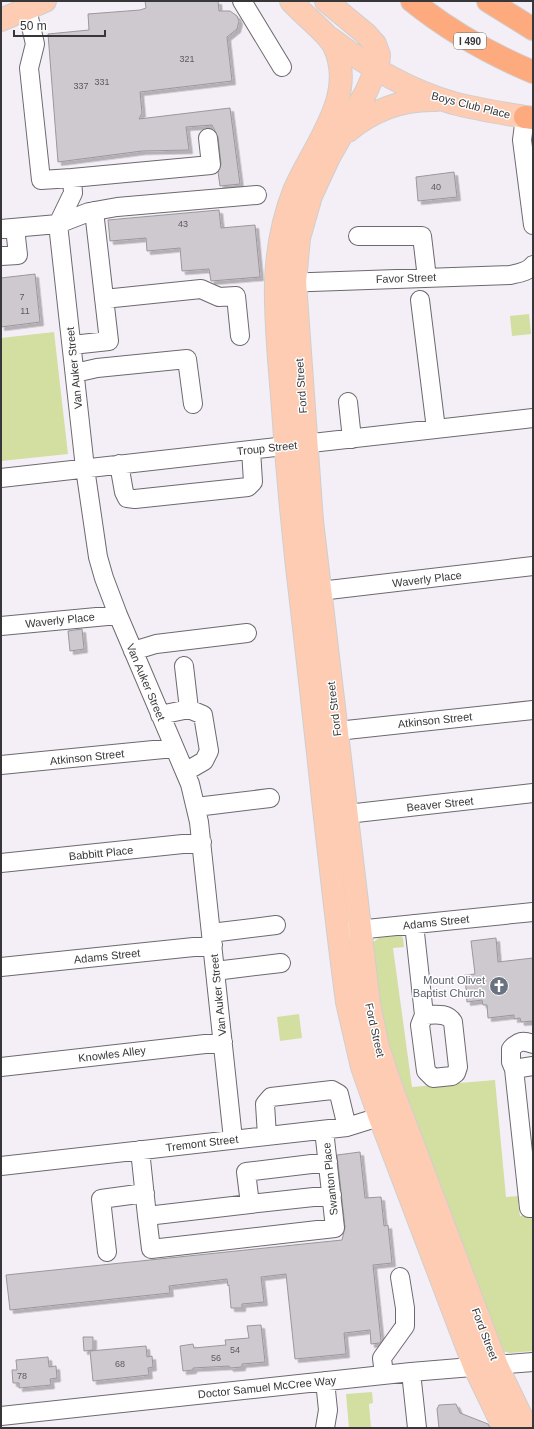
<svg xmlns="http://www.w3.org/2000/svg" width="534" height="1429" font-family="Helvetica,sans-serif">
<defs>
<filter id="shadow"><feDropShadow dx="3.5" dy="3.5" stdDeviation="0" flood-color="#0004"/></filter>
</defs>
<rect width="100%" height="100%" fill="#f4eff6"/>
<path fill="#d3dea1" d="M529 314 531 334 512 336 510 316Z
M54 332 68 454 1 461V338Z
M401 935 403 938 404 947 393 948 412 1087 495 1080 506 1197 520 1196 521 1202 518 1203 520 1216 533 1215V1351L510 1353 502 1351 385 1047 372 943 379 938Z
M299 1014 302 1038 280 1041 277 1017Z
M372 1392 373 1403 369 1404 371 1428H349L346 1394Z"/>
<path fill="#cdc9cf" stroke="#9b979c" filter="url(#shadow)" d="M145 1H218L219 11H230L237 16 239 21 237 29 227 37 232 81 140 92 142 113 139 119 230 108 240 184 220 186 218 172 221 164 218 137 212 125 186 127 189 150 142 151 58 162 48 34 89 30 88 14 140 10 146 8Z
M454 172 457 197 418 201 416 177Z
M219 210 221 228 255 225 260 277 211 281 209 269 182 271 180 248 147 251 146 238 110 241 108 220Z
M35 274 40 322 1 327V278Z
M82 629 84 649 70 651 68 631Z
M496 938 498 962 533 958V1021L521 1022 520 1018 514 1019V1015L488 1018 487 1005H483L482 1000 467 1002 465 975 475 974 471 941Z
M360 1152 365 1198 381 1197 384 1226 388 1225 392 1263 373 1265 381 1341 380 1343 371 1344 370 1330 344 1333 346 1354 295 1359 286 1274 261 1277 264 1302 242 1304V1308H231L229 1285 228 1286 227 1279 169 1286 170 1293 10 1310 6 1275 342 1240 345 1227 337 1155Z
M261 1325 265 1362 242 1364V1367L230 1368 229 1366 193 1368V1370L183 1371 180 1346 193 1344 194 1348 226 1345 225 1340 249 1338 247 1326Z
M83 1337H93V1350L84 1351Z
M146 1346 147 1357 152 1356 153 1367 148 1368 149 1375 93 1381 90 1351Z
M48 1357 49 1367 56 1366 57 1378 50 1379 51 1385 19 1388V1383H13L12 1370H17L16 1360Z
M456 1404 460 1413 488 1424 490 1428H439L437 1409 439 1405Z"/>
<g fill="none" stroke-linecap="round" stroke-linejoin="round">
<defs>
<path id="minor" d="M242 1 282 67
M27 9 35 44 29 68 41 180 72 178
M533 119 525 117 522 140 533 225
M58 224 85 468 98 557 104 578 118 615 190 784 199 822 233 1139
M58 224 73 193 72 178 211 165 208 138
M1 229 58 224 89 212 117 207 257 195
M358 236H422L427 278
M1 256 18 255 15 228
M283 283 510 275C519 273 528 272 533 265
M104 299 201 289 219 297 236 296 240 336
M420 300 436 429
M72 345 109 341 94 211
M75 373 97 368 187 359 193 404
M348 402 352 439
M119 464 124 492 127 498 135 499 248 487 253 482 251 450
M1 478 533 418
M320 591 533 566
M1 626 118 615
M133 651 156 644 247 633
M184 666 189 709
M160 715 189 709 203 715 209 751 204 761 185 772
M337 731 533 710
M1 765 174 748
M196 807 270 798
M347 814 533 793
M1 863 202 842
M414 924 424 1015 420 1025 426 1071 433 1078 452 1076 456 1073 458 1067 453 1022C447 1012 434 1015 424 1015
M347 931 533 912
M211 933 276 925
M1 967 213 945
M215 971 281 963
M533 1066 514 1069 529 1208H533
M1 1067 223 1042
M514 1069 511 1062V1049C518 1041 523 1040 533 1044
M267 1136 265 1104 271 1097 332 1090 339 1094 347 1127
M140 1150 147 1216 250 1204 246 1172 328 1162
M1 1166 347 1127 392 1113
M250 1204 332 1195
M147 1216 151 1249 335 1228 324 1130
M107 1252 101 1199 145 1193
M411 1372 417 1428
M384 1375 382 1358 405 1326V1308L400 1277
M1 1416 411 1372 533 1362
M325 1428 328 1410 325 1381"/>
<path id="major" d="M291 1C302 14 328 33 334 46 358 96 313 146 294 191 283 219 277 251 276 282 275 320 279 358 282 396 287 471 294 545 303 619 318 747 330 875 347 1002L362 1067 380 1118 475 1368 504 1428
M326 1 366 34 375 44 379 55 378 65 366 92 329 157 311 196 299 238 295 282 312 521 369 1004 378 1047 392 1089 497 1366 527 1428
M1 20 45 1
M330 38C367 66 408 90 453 103 476 109 501 113 525 117
M348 131C373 110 403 99 436 100"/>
<path id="highway" d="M412 1C448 30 490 54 533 72
M488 1 533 29
M525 117 533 118"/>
</defs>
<use href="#minor" stroke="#6d696e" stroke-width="20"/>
<use href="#major" stroke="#cfcfcf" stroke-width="24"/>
<use href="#highway" stroke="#cfcfcf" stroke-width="24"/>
<use href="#minor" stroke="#fff" stroke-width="18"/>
<use href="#major" stroke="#feccb2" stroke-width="22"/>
<use href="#highway" stroke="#fdaa7f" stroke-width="22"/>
</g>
<defs>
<symbol id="church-disc" viewBox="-11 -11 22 22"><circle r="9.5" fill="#6b7280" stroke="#fefefe"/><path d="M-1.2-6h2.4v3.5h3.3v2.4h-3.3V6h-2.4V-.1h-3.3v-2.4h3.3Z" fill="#fff"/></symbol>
</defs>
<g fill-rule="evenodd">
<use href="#church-disc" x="488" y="975" width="22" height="22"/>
</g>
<g text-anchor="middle" stroke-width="3" stroke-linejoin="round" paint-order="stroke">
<g font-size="9" fill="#5c5b5e">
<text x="187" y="62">321</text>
<text x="102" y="85">331</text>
<text x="81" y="89">337</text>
<text x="436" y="190">40</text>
<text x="183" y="227">43</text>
<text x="22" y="300">7</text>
<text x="25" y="314">11</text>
<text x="235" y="1353">54</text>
<text x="216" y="1361">56</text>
<text x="120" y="1367">68</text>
<text x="22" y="1379">78</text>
</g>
<rect fill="#fefefe" stroke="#737273" stroke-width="1" x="454" y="33" width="32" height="16" rx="3"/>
<g font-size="10" font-weight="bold" fill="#373638">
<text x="470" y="45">I 490</text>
</g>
<g font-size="11" fill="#373638" stroke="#fefefe">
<text transform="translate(471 105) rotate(14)" y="4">Boys Club Place</text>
<text transform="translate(406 278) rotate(-2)" y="4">Favor Street</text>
<text transform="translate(74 368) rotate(-96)" y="4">Van Auker Street</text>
<text transform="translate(301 386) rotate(-94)" y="4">Ford Street</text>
<text transform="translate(267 448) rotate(-6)" y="4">Troup Street</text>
<text transform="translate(427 579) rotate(-7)" y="4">Waverly Place</text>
<text transform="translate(60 620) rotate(-6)" y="4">Waverly Place</text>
<text transform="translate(146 682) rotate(67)" y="4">Van Auker Street</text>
<text transform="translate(334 709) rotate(-97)" y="4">Ford Street</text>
<text transform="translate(435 720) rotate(-6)" y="4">Atkinson Street</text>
<text transform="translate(87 757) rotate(-6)" y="4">Atkinson Street</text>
<text transform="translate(440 804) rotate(-6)" y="4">Beaver Street</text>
<text transform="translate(101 853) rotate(-6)" y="4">Babbitt Place</text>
<text transform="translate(436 922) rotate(-6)" y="4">Adams Street</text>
<text transform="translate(107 956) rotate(-6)" y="4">Adams Street</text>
<text transform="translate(218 995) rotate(-96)" y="4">Van Auker Street</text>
<text transform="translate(375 1030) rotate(77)" y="4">Ford Street</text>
<text transform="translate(112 1054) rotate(-7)" y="4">Knowles Alley</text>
<text transform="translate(202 1143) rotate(-7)" y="4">Tremont Street</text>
<text transform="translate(330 1179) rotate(-96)" y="4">Swanton Place</text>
<text transform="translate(485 1334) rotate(69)" y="4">Ford Street</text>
<text transform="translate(267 1387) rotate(-6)" y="4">Doctor Samuel McCree Way</text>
</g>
<g font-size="11" fill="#5b616d" stroke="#fefefe" text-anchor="end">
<text x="485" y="984">Mount Olivet<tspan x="485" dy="13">Baptist Church</tspan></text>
</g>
</g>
<rect width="534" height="1429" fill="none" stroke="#373638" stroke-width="4"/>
<path d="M14 30v6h91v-6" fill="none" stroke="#373638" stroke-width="2"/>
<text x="20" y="30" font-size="12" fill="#373638" stroke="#fefefe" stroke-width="3" paint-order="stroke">50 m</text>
</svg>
